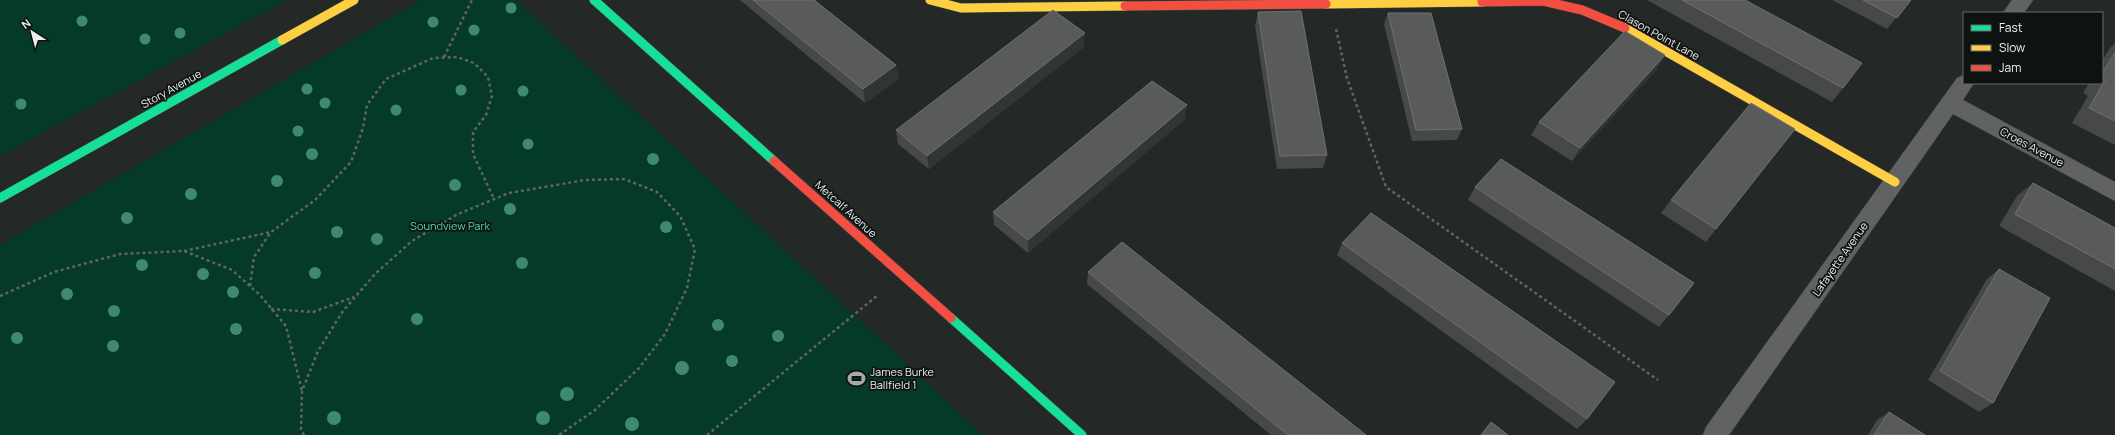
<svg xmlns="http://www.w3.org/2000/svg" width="2115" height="435" font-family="Manrope,sans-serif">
<rect width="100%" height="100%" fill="#242826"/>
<path fill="#053a2a" d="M0 0H287L0 156Z
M421 0H516L983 435H0V245Z"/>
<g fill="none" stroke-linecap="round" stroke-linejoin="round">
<defs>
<path id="street" d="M2012 0H2033L2024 13H2003Z
M1964 75V83H1974L1963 100 2115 182V201L1953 114 1729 435H1703L1706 427 1957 78Z"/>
<path id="fast" d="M594 0 774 161
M0 198 282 40
M951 318 1082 435"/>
<path id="slow" d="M930 0 961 8 1125 6
M1326 4 1482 2
M1625 28 1895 182
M282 40 354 0"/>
<path id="jam" d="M1482 2 1543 1 1582 10 1625 28
M1125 6 1326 4
M774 161 951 318"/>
</defs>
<use href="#street" stroke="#424543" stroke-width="1"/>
<use href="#fast" stroke="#424543" stroke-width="10"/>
<use href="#slow" stroke="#424543" stroke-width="10"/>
<use href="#jam" stroke="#424543" stroke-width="10"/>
<path stroke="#616462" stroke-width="2.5" stroke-dasharray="3 3" stroke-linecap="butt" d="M1336 29 1347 78 1386 187 1658 380
M444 57 472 0
M184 251 271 232
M250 286 254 257 271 232 315 200 351 162 363 128 367 105 386 79 433 58 457 57 474 63 488 77 492 96 486 115 473 132V154L494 199
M0 296 54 272 120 254 184 251 232 270 260 295 286 326 302 391
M271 309 313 312 354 297
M304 435 301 429 302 391 318 351 343 311 375 274 412 241 458 214 509 193 585 180 624 179 657 192 680 216 695 249 687 288 665 334 639 368 595 410 559 435
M707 435 878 295"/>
<use href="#street" fill="#606362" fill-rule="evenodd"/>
<use href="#fast" stroke="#16e098" stroke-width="9"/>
<use href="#slow" stroke="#ffcf43" stroke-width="9"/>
<use href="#jam" stroke="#f24e42" stroke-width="9"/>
</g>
<g fill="#3f896f">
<circle cx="511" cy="8" r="5.5"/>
<circle cx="82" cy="21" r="5.5"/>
<circle cx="433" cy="22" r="5.5"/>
<circle cx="474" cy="30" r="5.5"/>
<circle cx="180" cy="33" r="5.5"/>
<circle cx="145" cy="39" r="5.5"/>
<circle cx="307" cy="89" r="5.5"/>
<circle cx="461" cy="90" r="5.5"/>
<circle cx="523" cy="91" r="5.5"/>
<circle cx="325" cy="103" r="5.5"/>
<circle cx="21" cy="104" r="5.5"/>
<circle cx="396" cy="110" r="5.5"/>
<circle cx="298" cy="131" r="5.5"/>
<circle cx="528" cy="144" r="5.5"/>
<circle cx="312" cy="154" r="6"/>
<circle cx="653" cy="159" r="6"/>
<circle cx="277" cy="181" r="6"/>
<circle cx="455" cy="185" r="6"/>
<circle cx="191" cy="194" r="6"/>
<circle cx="510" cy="209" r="6"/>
<circle cx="127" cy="218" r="6"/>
<circle cx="666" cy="227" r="6"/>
<circle cx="337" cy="232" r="6"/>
<circle cx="377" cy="239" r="6"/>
<circle cx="522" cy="263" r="6"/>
<circle cx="142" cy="265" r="6"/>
<circle cx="315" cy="273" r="6"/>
<circle cx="203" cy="274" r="6"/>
<circle cx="233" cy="292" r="6"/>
<circle cx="67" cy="294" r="6"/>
<circle cx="114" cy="311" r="6"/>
<circle cx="417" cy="319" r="6"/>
<circle cx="718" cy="325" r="6"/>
<circle cx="236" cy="329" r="6"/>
<circle cx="778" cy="336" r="6"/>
<circle cx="17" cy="338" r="6"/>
<circle cx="113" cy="346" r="6"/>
<circle cx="732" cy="361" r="6"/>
<circle cx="682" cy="368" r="7"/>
<circle cx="567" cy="394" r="7"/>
<circle cx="334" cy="418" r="7"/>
<circle cx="543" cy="418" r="7"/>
<circle cx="632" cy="424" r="7"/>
</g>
<path fill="#464947" d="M740 0H814L899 78 865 103Z
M1647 0H1745L1843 88 1832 102Z
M1832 0H1911L1887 29Z
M1258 12 1327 155 1323 168 1277 169 1255 26Z
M1388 13 1462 129 1457 140 1412 141 1384 24Z
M2115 43V145L2072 123 2088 96 2083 93 2089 83H2102V61L2110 48Z
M1084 47 929 169 898 144 896 130Z
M1665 55 1657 69 1572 161 1531 135 1539 122Z
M1185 119 1028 253 994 225 993 212Z
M2033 183 2115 228V291L1999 226 2017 196Z
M1475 187 1669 315 1659 327 1468 200Z
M1671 200 1716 229 1706 242 1661 213Z
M1342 243 1587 419 1577 429 1337 255Z
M1999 269 1993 403 1979 412 1928 380 1987 279Z
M1088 272 1366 435H1271L1087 284Z
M1889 412 1925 435H1868L1877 420Z"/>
<path fill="#313533" d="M1085 33 1084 47 929 169 927 156Z
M1665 55 1657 69 1572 161 1580 148Z
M896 65 899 78 865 103 863 89Z
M1187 105 1185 119 1028 253V240Z"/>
<path fill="#585b59" stroke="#6f7270" d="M753 0H814L896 65 863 89Z
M1682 0H1745L1862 63 1843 88Z
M1863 0H1911L1897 18Z
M1053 10 1085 33 927 156 896 130Z
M1301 11 1327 155 1280 156 1258 12Z
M1388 13H1431L1462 129 1416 130Z
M1625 31 1665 55 1580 148 1539 122Z
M2115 52V121L2089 108 2105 80 2102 79V74Z
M1152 81 1187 105 1028 240 993 212Z
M1751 103 1795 129 1716 229 1671 200Z
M1501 159 1694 283 1669 315 1475 187Z
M2033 183 2115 228V269L2015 214Z
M1371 213 1615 382 1587 419 1342 243Z
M1122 242 1366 435H1288L1088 272Z
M1999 269 2050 298 1993 403 1940 371Z
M1889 412 1925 435H1874Z
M1491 422 1508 435H1481Z"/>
<defs>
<symbol id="stadium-bare" viewBox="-9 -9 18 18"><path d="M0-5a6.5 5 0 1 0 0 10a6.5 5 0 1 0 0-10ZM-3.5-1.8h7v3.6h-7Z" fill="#a5a9a7" stroke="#0e1210" stroke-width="2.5" paint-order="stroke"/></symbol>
</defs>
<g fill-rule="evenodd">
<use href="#stadium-bare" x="844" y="366" width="25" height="25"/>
</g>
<g text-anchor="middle" stroke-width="3.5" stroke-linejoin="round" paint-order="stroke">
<g font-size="11" fill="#eaefed" stroke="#0e1210">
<text transform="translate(1659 35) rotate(29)" y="4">Clason Point Lane</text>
<text transform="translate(171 89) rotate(-29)" y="4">Story Avenue</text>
<text transform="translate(2032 147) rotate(28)" y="4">Croes Avenue</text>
<text transform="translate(846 209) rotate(42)" y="4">Metcalf Avenue</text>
<text transform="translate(1840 259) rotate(-55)" y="4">Lafayette Avenue</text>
</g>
<g font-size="11" fill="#55d9aa" stroke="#0e1210">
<text x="450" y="230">Soundview Park</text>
</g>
<g font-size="11" fill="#eaefed" stroke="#0e1210" text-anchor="start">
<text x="870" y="376">James Burke<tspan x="870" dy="13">Ballfield 1</tspan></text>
</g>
</g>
<rect x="1963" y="12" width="140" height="72" fill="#0e1210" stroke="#666a68"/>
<rect x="1971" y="25" width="20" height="6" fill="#16e098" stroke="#666a68"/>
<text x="1999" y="32" font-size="12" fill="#eaefed">Fast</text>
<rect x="1971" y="45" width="20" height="6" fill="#ffcf43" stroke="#666a68"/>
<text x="1999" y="52" font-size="12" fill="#eaefed">Slow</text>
<rect x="1971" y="65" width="20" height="6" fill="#f24e42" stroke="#666a68"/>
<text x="1999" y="72" font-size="12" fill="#eaefed">Jam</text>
<g transform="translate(32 32) rotate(324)" stroke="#0e1210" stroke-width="3" paint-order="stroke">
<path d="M0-3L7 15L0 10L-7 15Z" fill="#eaefed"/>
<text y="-6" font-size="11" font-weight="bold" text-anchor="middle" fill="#eaefed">N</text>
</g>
</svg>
